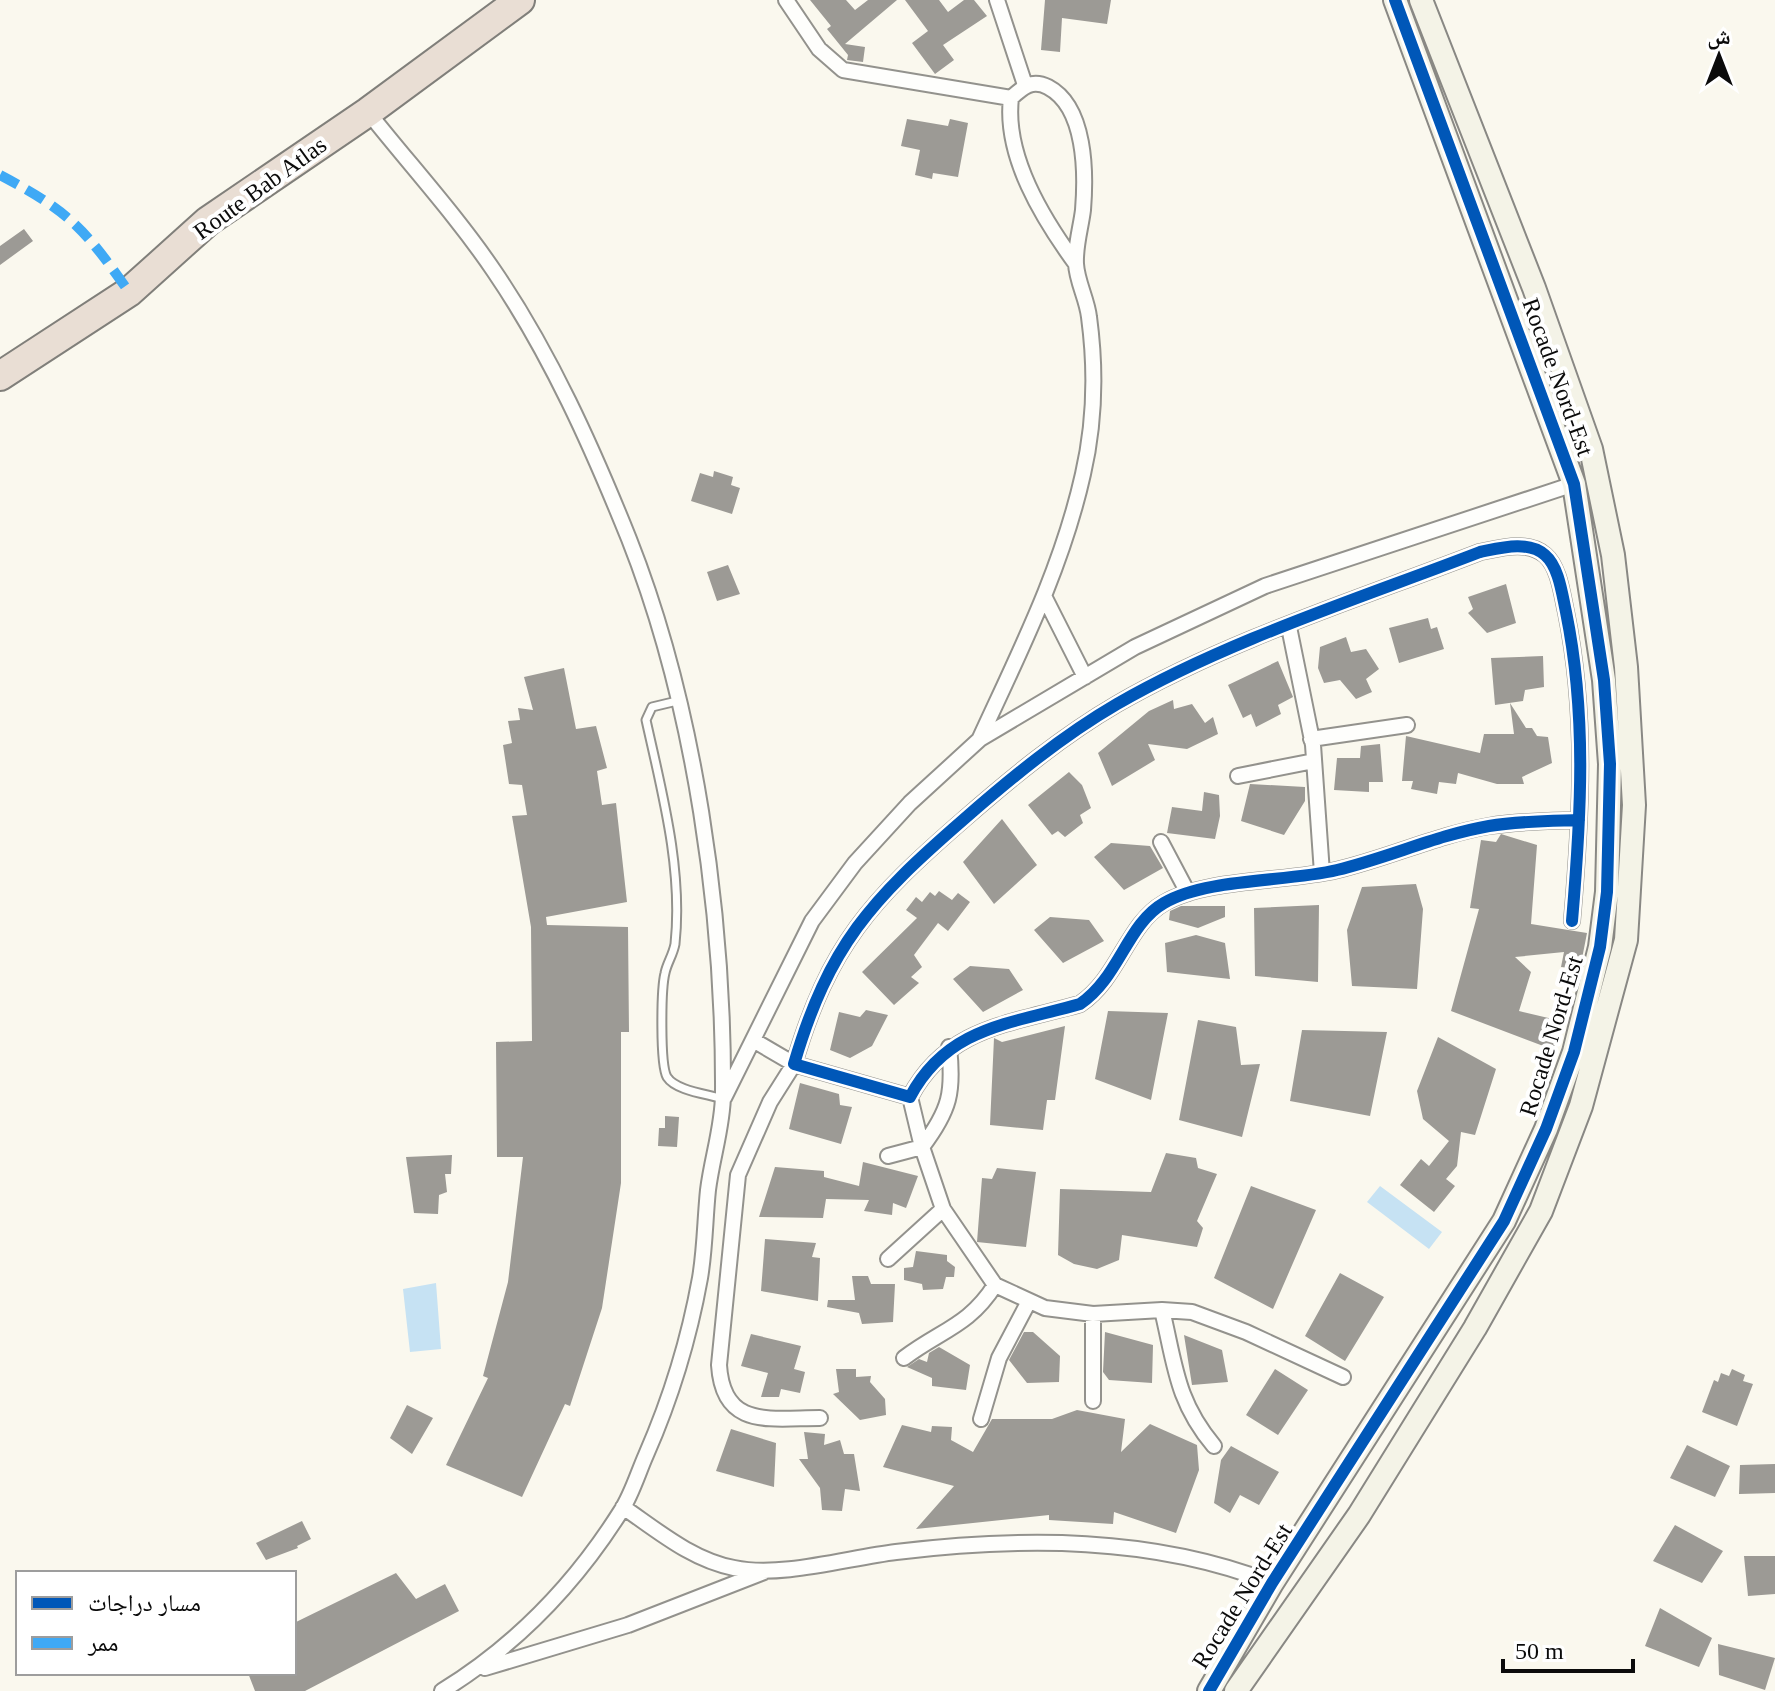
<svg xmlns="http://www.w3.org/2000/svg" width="1775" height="1691" font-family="'Times New Roman','Noto Naskh Arabic',serif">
<rect width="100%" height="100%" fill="#faf8ee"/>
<path fill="#c6e2f3" d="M1380 1186 1442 1232 1429 1249 1367 1202Z
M436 1283 441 1349 410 1352 403 1289Z"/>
<path fill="#9c9a95" d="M810 0H846L855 10 868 0H897L845 44 865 47 863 62 847 60 848 55 827 29 831 26Z
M905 0H939L948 12 964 0H974L987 16 943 45 954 60 935 74 912 43 928 31Z
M1045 0H1111L1107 24 1062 18 1060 52 1041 50Z
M907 119 948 126 950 119 968 123 958 177 933 173 932 179 915 175 920 150 901 146Z
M24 229 33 241 0 265V246Z
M714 471 733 477 731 485 740 488 732 514 691 501 700 473 713 477Z
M728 565 740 594 717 601 707 572Z
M1506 584 1516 623 1487 633 1468 613 1473 609 1468 597Z
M1428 618 1431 629 1437 627 1444 649 1399 663 1389 628Z
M1346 637 1351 652 1366 649 1379 669 1366 679 1372 692 1356 699 1340 680 1324 683 1318 668 1320 647Z
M1543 656 1544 687 1525 690 1523 701 1495 705 1491 658Z
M1278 661 1293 697 1278 705 1281 714 1256 727 1251 714 1243 718 1228 685Z
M564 668 576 729 596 726 607 768 597 771 602 805 616 803 627 902 546 917 547 925 628 927 629 1032H621V1183L602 1308 570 1406 565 1404 522 1497 446 1465 488 1378 483 1376 508 1282 523 1157H497L496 1042 532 1041 531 927 512 816 527 815 522 785 509 784 503 745 512 743 508 721 520 720 518 708 533 710 524 677Z
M1173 700 1174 709 1192 704 1205 723 1213 717 1218 734 1187 749 1148 744 1155 760 1112 786 1098 753 1149 711Z
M1510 703 1526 728H1532L1537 736 1548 737 1552 763 1522 777 1524 784H1497L1458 773 1456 784 1439 782 1437 794 1411 789 1413 781H1402L1406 736 1480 753 1484 734H1514Z
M1380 744 1383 782H1369V792L1334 790 1337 758H1360L1361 746Z
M1069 772 1082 785 1091 808 1080 815 1083 823 1065 837 1058 831 1052 835 1028 805Z
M1250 784 1305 787V801L1284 835 1241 821Z
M1204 792 1219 795 1220 816 1215 839 1167 833 1172 807 1202 811Z
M1002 819 1037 865 994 904 963 862Z
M1501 834 1537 845 1531 924 1587 933 1580 969 1561 967 1564 952 1515 957 1531 972 1519 1011 1561 1021 1554 1050 1451 1011 1479 909 1470 908 1481 840 1496 842Z
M1111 843 1150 846 1163 868 1124 890 1094 857Z
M1416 884 1423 909 1417 989 1352 986 1347 930 1362 887Z
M939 891 952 900 958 893 970 902 948 931 938 923 914 955 922 967 911 977 919 983 894 1005 862 972 917 918 906 910 916 897 922 902 930 892 935 896Z
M1319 905 1318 982 1255 976 1254 908Z
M1181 906H1225V917L1198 928 1169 920 1170 911Z
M1050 917 1089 920 1104 941 1063 963 1034 930Z
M1196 935 1225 943 1230 979 1167 972 1165 943Z
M970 966 1009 969 1023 990 983 1012 953 979Z
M866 1010 888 1015 872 1046 850 1058 830 1050 839 1012 860 1017Z
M1108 1011 1168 1013 1151 1100 1095 1079Z
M1198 1020 1236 1027 1241 1065 1260 1064 1242 1137 1179 1120Z
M1065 1026 1055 1100H1047L1043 1130 990 1125 994 1038 1002 1042Z
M1302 1030 1387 1032 1370 1116 1290 1101Z
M1438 1037 1496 1069 1475 1135 1461 1132 1457 1166 1446 1179 1455 1186 1434 1212 1400 1185 1421 1159 1429 1166 1449 1141 1423 1119 1417 1091Z
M800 1083 839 1094 840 1105 852 1107 841 1144 789 1129Z
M665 1116 679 1117 677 1147 658 1146 659 1128H665Z
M1166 1153 1196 1158 1198 1168 1217 1174 1197 1221 1203 1228 1197 1247 1122 1235 1119 1260 1097 1269 1074 1264 1058 1255 1060 1189 1151 1192Z
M452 1155 451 1174H445L447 1192 439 1195 438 1214 414 1213 406 1157Z
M863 1162 918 1176 906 1208 893 1203 892 1215 864 1211 869 1200 826 1199 823 1218 759 1217 775 1167 824 1171V1177L859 1186Z
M997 1168 1036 1172 1026 1247 977 1242 982 1178 992 1179Z
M1251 1186 1316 1210 1273 1309 1214 1278Z
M765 1239 816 1243 812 1257 820 1258 818 1301 761 1291Z
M916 1251 947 1255V1261L955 1267 954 1277H946L943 1289 923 1290 922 1284 904 1280V1268L913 1267Z
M1340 1273 1384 1297 1345 1361 1305 1336Z
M852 1276H868L871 1284H895L893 1322 862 1324 859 1313 827 1307 828 1300H855Z
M1024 1332H1033L1060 1356 1059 1382 1027 1383 1009 1360Z
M1105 1332 1153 1345 1152 1383 1109 1380 1103 1372Z
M751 1334 801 1346 794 1369 805 1372 800 1393 781 1389 779 1397H761L768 1373 741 1366Z
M1184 1335 1222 1350 1228 1382 1192 1385Z
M939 1347 970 1365 966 1390 932 1386V1378L907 1367 919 1359 927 1362 929 1353Z
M836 1369H856V1377L871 1376 870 1382 885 1399 886 1415 860 1420 833 1394 839 1392Z
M1275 1369 1308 1390 1278 1435 1246 1415Z
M1732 1369 1745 1375 1743 1381 1753 1384 1737 1426 1702 1412 1714 1380 1718 1382 1721 1373 1729 1376Z
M407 1405 433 1418 412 1454 390 1438Z
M1077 1410 1125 1419 1121 1452 1150 1424 1197 1445 1199 1470 1176 1533 1114 1512 1113 1524 1049 1520V1515L916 1529 954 1486 883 1467 902 1425 931 1432 932 1426 952 1427 951 1440 973 1452 992 1419H1052Z
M731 1429 776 1443 774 1487 716 1471Z
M804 1432 825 1434 824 1445 840 1440 844 1454H854L860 1491 845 1489 842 1511 822 1510 820 1488 799 1459H808Z
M1687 1445 1730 1466 1715 1497 1670 1478Z
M1231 1446 1279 1472 1259 1505 1240 1495 1230 1513 1214 1503 1221 1460Z
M1775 1464V1493L1739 1494 1740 1465Z
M302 1521 311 1539 297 1546 298 1548 266 1560 256 1543Z
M1675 1525 1723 1551 1702 1583 1653 1561Z
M1744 1556H1775V1594L1748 1596Z
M396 1573 416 1599 445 1584 459 1611 305 1691H255L248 1673H294V1623Z
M1660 1608 1712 1638 1699 1667 1645 1646Z
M1718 1644 1775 1658 1765 1690 1719 1675Z"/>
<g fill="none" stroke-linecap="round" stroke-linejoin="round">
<defs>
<path id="lane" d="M677 701 652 707 646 720C662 792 683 870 675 944 673 955 667 963 665 973 661 989 660 1065 667 1077 676 1091 708 1094 723 1099"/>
<path id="street" d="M786 0 819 49 843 70 1011 98
M997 0 1025 85
M368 112C410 165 456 215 494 271 550 353 592 447 629 539 695 706 724 915 723 1094 723 1125 712 1158 708 1190 705 1219 705 1249 700 1278 689 1339 671 1398 646 1455 638 1473 632 1494 621 1511 575 1584 515 1646 442 1691
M1045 598 1085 677
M1289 627 1313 745 1322 873
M980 738C1020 651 1062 568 1083 474 1095 422 1096 369 1089 317 1087 299 1077 282 1076 264 1075 246 1081 227 1083 210 1086 173 1086 107 1048 87 1032 79 1023 87 1011 98 1004 156 1043 219 1076 264
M1311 739 1407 725
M1238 776 1314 761
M1161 842 1188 893
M1572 921C1581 816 1587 715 1566 612 1562 594 1559 567 1545 555 1528 540 1500 548 1480 552 1361 598 1228 640 1117 704 1062 736 1011 778 963 820 871 900 829 945 794 1064L910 1097C947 1027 1010 1024 1080 1004 1119 978 1127 924 1164 903 1206 878 1288 882 1337 870 1388 858 1437 835 1489 826 1519 821 1549 821 1579 820
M753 1040 794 1064 770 1102 738 1175 719 1365C723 1429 769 1418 820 1418
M910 1097 922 1147 943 1209 995 1285 1045 1308 1093 1314 1162 1310 1192 1312 1246 1332 1343 1377
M724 1098 812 921 855 863 910 803 980 739 1135 647 1265 586 1574 484
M888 1156 922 1147C950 1110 954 1092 949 1047
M888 1259 943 1209
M1162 1310C1175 1364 1176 1401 1214 1446
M1093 1314V1401
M904 1358C941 1330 969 1326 995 1285
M981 1419 999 1358 1028 1303
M623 1507C658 1531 692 1560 734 1568 781 1578 847 1558 896 1552 1021 1537 1153 1536 1272 1583
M485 1668 628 1625 764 1572"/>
<path id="secondary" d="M1209 1691 1272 1583 1504 1221 1546 1129 1574 1052 1600 947 1607 892 1610 764 1604 680 1574 484 1395 0
M1236 1691 1359 1515 1475 1328 1541 1211 1581 1106 1626 940 1634 805 1626 667 1613 555 1591 449 1534 288 1421 0"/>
<path id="highway" d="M0 376 129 292 208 221 368 112 520 0"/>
</defs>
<use href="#lane" stroke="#93928d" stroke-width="11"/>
<use href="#street" stroke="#93928d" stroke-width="18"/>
<use href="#secondary" stroke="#898884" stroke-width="26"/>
<use href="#highway" stroke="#807f7a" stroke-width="32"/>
<use href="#lane" stroke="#fefefc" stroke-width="7"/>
<use href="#street" stroke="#fefefc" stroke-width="14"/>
<use href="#secondary" stroke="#f4f3e7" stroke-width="22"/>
<use href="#highway" stroke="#e9ded4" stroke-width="28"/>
<path stroke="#3fa9f5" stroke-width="10" stroke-dasharray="20 10" stroke-linecap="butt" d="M0 175C70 212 84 228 129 292"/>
<defs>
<path id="cycleway" d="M1572 921C1581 816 1587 715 1566 612 1562 594 1559 567 1545 555 1528 540 1500 548 1480 552 1361 598 1228 640 1117 704 1062 736 1011 778 963 820 871 900 829 945 794 1064L910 1097C947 1027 1010 1024 1080 1004 1119 978 1127 924 1164 903 1206 878 1288 882 1337 870 1388 858 1437 835 1489 826 1519 821 1549 821 1579 820
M1209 1691 1272 1583 1504 1221 1546 1129 1574 1052 1600 947 1607 892 1610 764 1604 680 1574 484 1395 0"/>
</defs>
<use href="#cycleway" stroke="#fff" stroke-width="17"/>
<use href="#cycleway" stroke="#0057b8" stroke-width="12"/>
</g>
<g text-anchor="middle" stroke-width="8" stroke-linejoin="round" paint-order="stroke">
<g font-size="24" fill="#0b0b0b" stroke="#fff">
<text transform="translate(260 188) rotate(-36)" y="8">Route Bab Atlas</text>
<text transform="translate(1558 377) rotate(70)" y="8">Rocade Nord-Est</text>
<text transform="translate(1551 1036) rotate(-73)" y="8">Rocade Nord-Est</text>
<text transform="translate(1242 1596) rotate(-58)" y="8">Rocade Nord-Est</text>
</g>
</g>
<rect x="16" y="1571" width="280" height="104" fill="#ffffff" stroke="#9d9d9d" stroke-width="2"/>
<rect x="32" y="1597" width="40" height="12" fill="#0057b8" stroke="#9d9d9d" stroke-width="2"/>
<text x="88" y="1611" font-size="24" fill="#0b0b0b">مسار دراجات</text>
<rect x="32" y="1637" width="40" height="12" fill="#3fa9f5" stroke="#9d9d9d" stroke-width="2"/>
<text x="88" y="1651" font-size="24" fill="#0b0b0b">ممر</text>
<g transform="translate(1719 56)" stroke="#ffffff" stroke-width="6" paint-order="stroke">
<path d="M0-6L14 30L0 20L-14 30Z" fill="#0b0b0b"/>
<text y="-12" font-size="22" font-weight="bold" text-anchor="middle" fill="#0b0b0b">ش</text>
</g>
<path d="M1503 1659v12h130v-12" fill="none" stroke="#0b0b0b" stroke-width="4"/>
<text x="1515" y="1659" font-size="24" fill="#0b0b0b" stroke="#ffffff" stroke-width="6" paint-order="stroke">50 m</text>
</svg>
